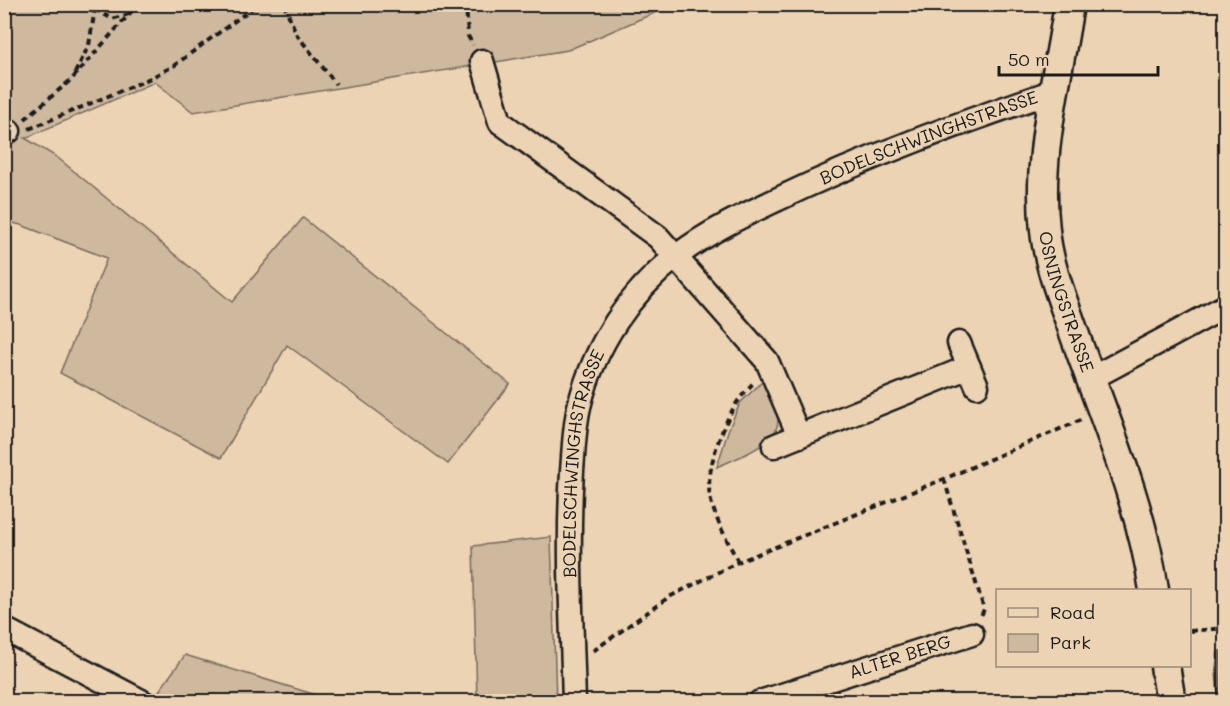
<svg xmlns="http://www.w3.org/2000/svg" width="1230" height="706" font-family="Mali,sans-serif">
<rect width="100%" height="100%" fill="#ecd3b4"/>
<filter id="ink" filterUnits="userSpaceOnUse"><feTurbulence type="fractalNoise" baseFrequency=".0167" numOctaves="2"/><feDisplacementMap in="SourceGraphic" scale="12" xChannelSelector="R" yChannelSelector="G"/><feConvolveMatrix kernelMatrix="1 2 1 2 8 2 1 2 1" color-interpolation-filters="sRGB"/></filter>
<g filter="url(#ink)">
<path fill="#ceb89e" stroke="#756a5d" stroke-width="1.5" d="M4 5H673L568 50 193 112 155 82 25 138 58 158 232 302 303 218 510 384 448 464 287 345 221 458 60 373 107 258 21 225 5 221Z
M764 380C769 392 778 407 778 420 778 445 736 458 717 467L728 431 740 403Z
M551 537 556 701H477L473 546Z
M185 655 336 701H178L159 691Z"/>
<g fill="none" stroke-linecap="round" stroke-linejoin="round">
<path stroke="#6c6357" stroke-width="6" d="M1223 239 1226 232
M1220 653 1218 670 1221 702"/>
<defs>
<g id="minor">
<path d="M482 61 500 122 658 237 767 361 799 436"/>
<path d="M4 133 9 131"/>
<path d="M959 343 977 386"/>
<path d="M1090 379 1226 306"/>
<path d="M774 446 969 367"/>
<path d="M4 629 143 702"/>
<path id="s1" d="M574 702C572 625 567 547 572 471 574 448 574 425 580 403 595 345 630 292 678 255 708 232 742 216 776 200 866 157 960 123 1054 91"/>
<path id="s2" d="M760 702 972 634"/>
</g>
<g id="major">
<path id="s3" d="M1069 4C1058 79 1036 154 1045 230 1048 264 1062 298 1073 330 1103 416 1141 501 1154 590"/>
<path d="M1165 666 1171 702"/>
</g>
</defs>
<use href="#minor" stroke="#1c1c1c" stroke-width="27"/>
<use href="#major" stroke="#1c1c1c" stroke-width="33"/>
<path stroke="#1c1c1c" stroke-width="4" stroke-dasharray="6 4.5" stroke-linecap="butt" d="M284 4 297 35 336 84
M466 4 468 36 473 45
M95 9 112 19 129 14
M75 73 89 45 95 9 93 4
M25 119 72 79 138 4
M29 129 142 82 172 67 258 4
M944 479 984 609 981 616
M738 562C728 541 715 520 710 497 705 471 722 426 736 404 741 396 748 389 754 382
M1190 631 1226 628
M593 651 669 597 738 562 944 479 1081 420"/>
<use href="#minor" stroke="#ecd3b4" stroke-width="22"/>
<use href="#major" stroke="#ecd3b4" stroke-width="28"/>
</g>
</g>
<g text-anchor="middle" stroke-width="5" stroke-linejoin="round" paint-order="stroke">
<g font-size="18" fill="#1c1c1c" stroke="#ecd3b4">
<text dy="6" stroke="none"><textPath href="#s1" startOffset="758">BODELSCHWINGHSTRASSE</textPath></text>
<text dy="6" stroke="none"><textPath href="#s3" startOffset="303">OSNINGSTRASSE</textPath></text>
<text dy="6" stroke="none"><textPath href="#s1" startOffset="240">BODELSCHWINGHSTRASSE</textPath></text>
<text dy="6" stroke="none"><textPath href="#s2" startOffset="147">ALTER BERG</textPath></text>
</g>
</g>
<rect width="1230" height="706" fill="none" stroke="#ecd3b4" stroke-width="24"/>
<rect x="12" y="12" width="1206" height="682" fill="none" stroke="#1c1c1c" stroke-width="2" filter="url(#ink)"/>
<rect x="996" y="589" width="195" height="78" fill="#ecd3b4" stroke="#998a77" stroke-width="1.5"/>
<rect x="1008" y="608" width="30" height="9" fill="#ecd3b4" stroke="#998a77" stroke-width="1.5"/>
<text x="1050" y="619" font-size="18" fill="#1c1c1c">Road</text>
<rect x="1008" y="634" width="30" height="18" fill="#ceb89e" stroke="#998a77" stroke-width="1.5"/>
<text x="1050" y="649" font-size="18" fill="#1c1c1c">Park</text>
<path d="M999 66v9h159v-9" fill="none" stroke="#1c1c1c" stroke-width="3"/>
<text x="1008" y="66" font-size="18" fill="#1c1c1c" stroke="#ecd3b4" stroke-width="4.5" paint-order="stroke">50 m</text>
</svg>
